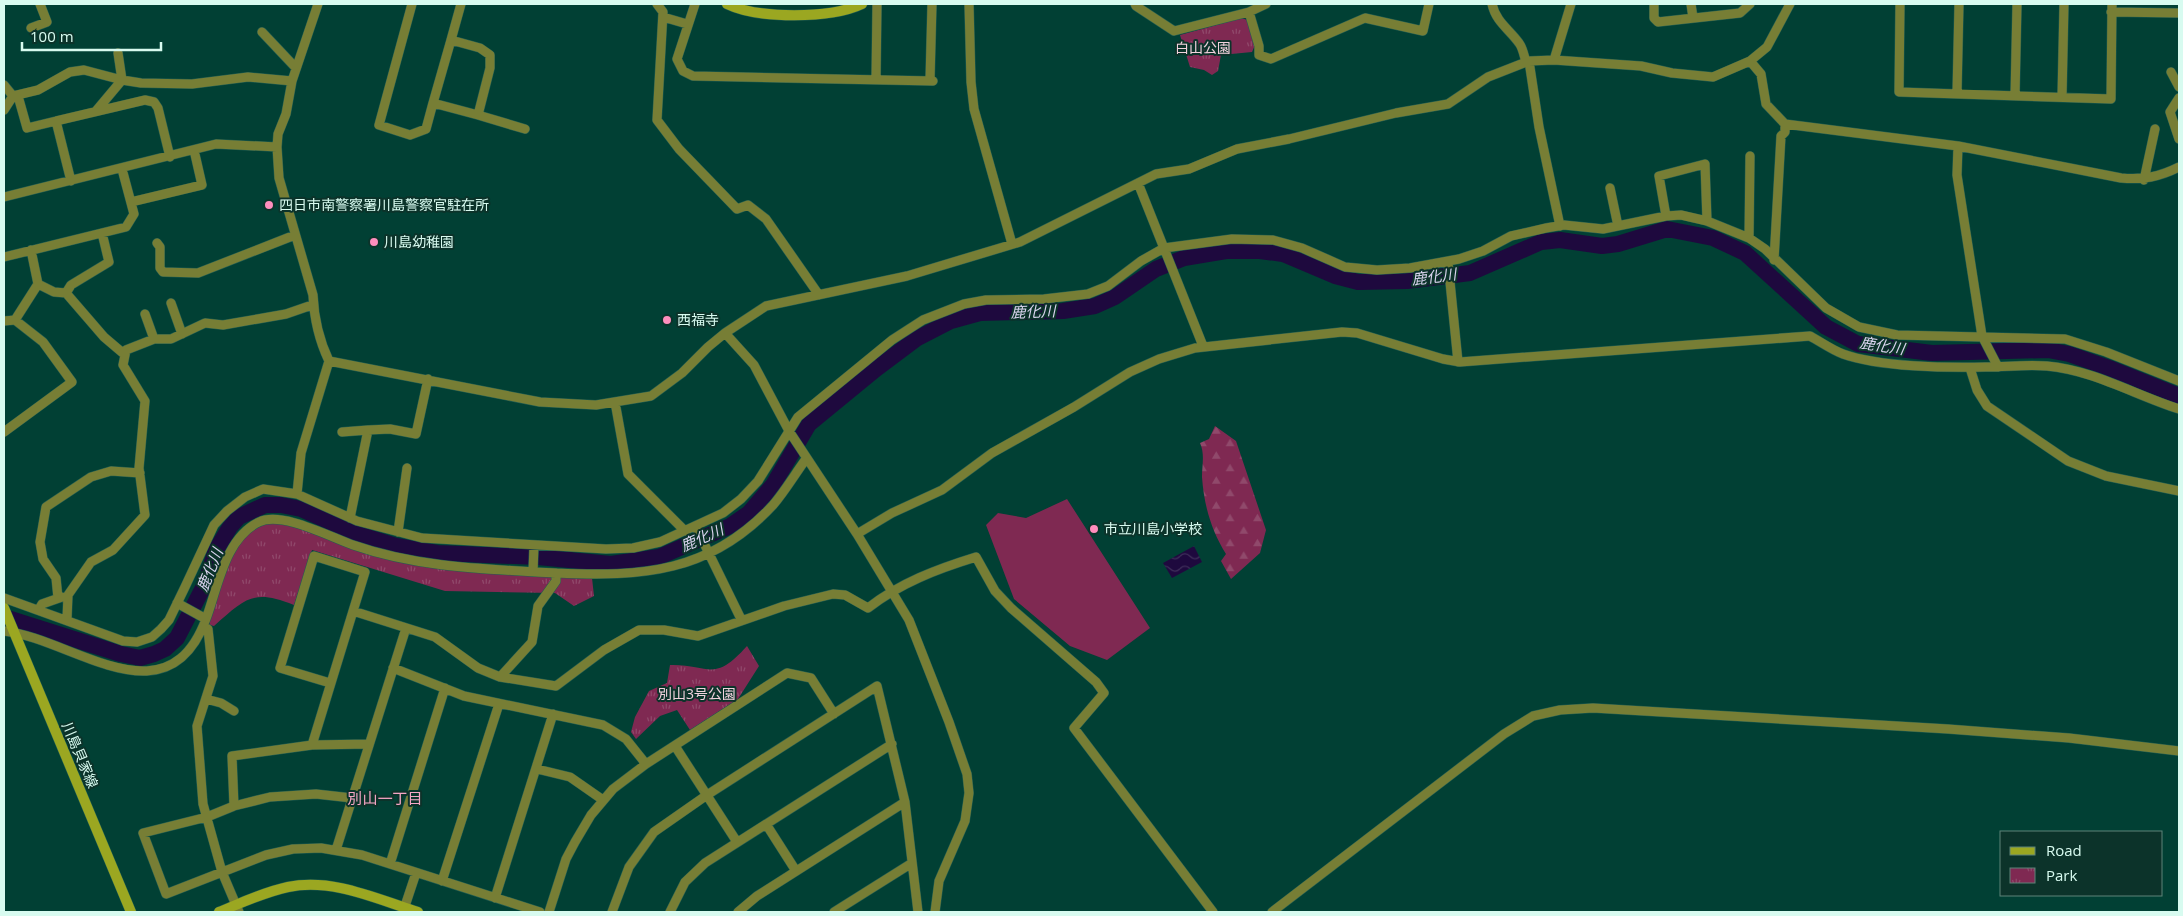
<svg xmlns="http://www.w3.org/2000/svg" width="2183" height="916" font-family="'Open Sans','Noto Sans JP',sans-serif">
<defs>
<pattern id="forest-firs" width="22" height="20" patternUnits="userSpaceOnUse" patternTransform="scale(1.25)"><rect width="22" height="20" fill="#7f2952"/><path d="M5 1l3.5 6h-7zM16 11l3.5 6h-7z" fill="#90496b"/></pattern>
<pattern id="park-tufts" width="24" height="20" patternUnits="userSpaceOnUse" patternTransform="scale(1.25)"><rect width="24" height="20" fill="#7f2952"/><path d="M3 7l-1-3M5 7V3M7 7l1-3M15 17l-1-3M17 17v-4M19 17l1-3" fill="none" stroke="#90496b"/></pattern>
<pattern id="water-waves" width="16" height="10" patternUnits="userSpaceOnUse" patternTransform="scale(1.25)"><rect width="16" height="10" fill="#1e093e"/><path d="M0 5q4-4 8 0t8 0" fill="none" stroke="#3e2e5a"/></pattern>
</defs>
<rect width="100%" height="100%" fill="#014034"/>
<path fill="#7f2952" d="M1067 499 1150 628 1107 660 1070 646 1014 599 986 525 998 513 1026 518Z"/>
<path fill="url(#forest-firs)" d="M1215 426 1236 441 1266 530 1260 553 1231 579 1221 561 1226 554C1211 530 1204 505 1202 477 1202 465 1205 454 1200 443L1209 439Z"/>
<path fill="url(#park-tufts)" d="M1242 18 1247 20 1255 45 1252 52 1221 55 1218 71 1212 75 1204 70 1190 67 1180 35Z
M271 520 415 565 443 569 592 578 594 596 574 606 555 593 445 591 312 550 294 605C253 589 246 598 214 626L210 625 209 622 230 558 244 535Z
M747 646 759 666 738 699 690 730 677 710 660 716 636 739 631 732 635 717 649 691 667 683 670 665C710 664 713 684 747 646Z"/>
<path fill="url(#water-waves)" d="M1194 546 1202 562 1172 578 1163 563Z"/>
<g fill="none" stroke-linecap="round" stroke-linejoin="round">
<path stroke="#1e093e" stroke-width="16" d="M4 617 121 654 140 658 154 654 165 649 177 638 205 584 216 550 230 527 239 517 265 505H281L301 509 357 534 396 546 437 553 538 557 611 564 659 557 730 526 749 513 773 485 809 424 876 369 916 339 951 321 980 313 1063 311 1095 306 1115 297 1156 269 1184 258 1226 251H1260L1283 254 1335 276 1358 282 1407 281 1470 273 1541 242 1560 240 1602 246 1618 244 1667 229 1713 238 1745 253 1826 327 1858 344 1932 353 2048 350 2069 354 2109 368 2179 396"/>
<defs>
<path id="street" d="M412 4 379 125 410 135 426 129 433 103 478 115 490 68V55L480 48 451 40 461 4
M657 4 663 12 657 120 679 149 737 209 748 205 766 219 819 295
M695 4 677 59 683 71 693 76 933 81
M969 4 971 82 974 109 1012 244
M1135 4 1136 6 1174 31 1249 12 1266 4
M1492 4C1496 22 1509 29 1519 43 1523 48 1524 56 1526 62
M1654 4V18L1658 22 1740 13 1750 4
M1691 4 1693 18
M1900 4 1899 92 2111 99 2112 4
M1249 12 1259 46V55L1271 59 1365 18 1423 31 1429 4
M2111 12 2179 13
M663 17 687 24
M31 28 47 22 40 4
M262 32 296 68
M1554 60 1571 4
M1529 61 1539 127 1560 226
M1750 61 1761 74 1766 104 1785 124 1958 146 2121 178C2143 180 2159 177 2179 167
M2171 72 2179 87
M876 79 877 4
M930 80 932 4
M4 85 13 96 38 90 70 72 84 70 122 80 141 83 192 84 248 77 292 81
M1957 93 1959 4
M18 96 27 128 56 121
M2015 96 2017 4
M2062 97 2064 4
M2179 98 2170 112 2179 139
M433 103 451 40
M4 110 13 96
M96 111 122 80 118 53
M478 115 525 129
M1958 146 1957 175 1982 336 1998 367
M2144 180 2155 129
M71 181 56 121 145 100 154 102 158 108 170 157
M1138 183 1203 346
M1610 188 1618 226
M4 197 216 144 277 147
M131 202 202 185 194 150
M1666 216 1659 176 1705 164 1707 221
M1749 238 1750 156
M157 243 160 247V268L163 272 198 273 295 235
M4 257 126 227 134 214 122 169
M1774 260 1781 136 1785 132V124
M1448 262 1458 362
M38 284 54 292 66 293 71 285 109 262 102 233
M66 293 104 337 124 354
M171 303 182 334
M145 314 154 339
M15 320 38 284 31 250
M4 321 15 320 43 342 72 382 4 432
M725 333 754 365 789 431 857 534 909 620 949 722 967 774 969 793 965 821 939 881 935 912
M329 361 540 402 596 405 651 396 682 373 708 347 725 333 766 306 907 276 1020 242 1156 174 1189 169 1237 149 1289 139 1396 113 1448 104 1488 77 1529 61 1554 60 1641 66 1672 73 1713 77 1750 61 1767 47 1790 4
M1970 368 1977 390 1987 406 2068 461 2106 476 2179 491
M615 402 628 474 685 531
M342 432 368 430
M297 494 301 453 329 361C319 340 314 318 313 295L279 178 277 147 278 134 286 114 292 81 318 4
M350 518 368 430 390 429 416 434 428 379
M696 527 741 619
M398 532 407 468
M857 534 892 513 942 490 992 453 1074 407 1130 372 1159 359 1195 348 1342 332 1357 333 1443 359 1460 362 1810 336C1821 342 1832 350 1843 354 1879 367 1947 368 1986 367 2006 367 2027 364 2047 366 2093 370 2135 395 2179 409
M533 572 534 545
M556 573C642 577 710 573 773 505 785 491 795 474 806 459
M4 598 123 641 137 642 152 637 161 629 169 620 185 587 214 525 227 511 245 497 263 489 297 494 357 521 422 538 606 549 633 548 660 542 723 513 741 499 758 481 798 417 892 340 923 320 964 304 986 300 1044 299 1088 294 1108 286 1141 261 1164 248 1232 239 1273 240 1302 248 1345 267 1377 270 1410 268 1459 259 1483 251 1511 236 1546 228 1564 225 1603 229 1666 216 1681 215 1707 221 1749 238 1765 249 1826 308 1859 327 1897 335 2065 339 2106 352 2179 381
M58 598 56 578 43 559 40 542 46 507 91 477 111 471 140 473
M39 609 42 604 62 597
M353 611 435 637 478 668 500 677 556 686 604 650 639 630H664L698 636 784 606 833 594 845 595 868 608C900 583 937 569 976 557L995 591 1011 608 1096 682 1104 693 1074 728 1213 912
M67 619 68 595 91 562 113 550 145 515 139 468 145 401 123 365 126 350 154 339H171L205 323 223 325 286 314 312 305
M206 619C218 587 225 538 259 522 282 511 330 537 353 545 419 568 487 569 556 573V581L538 606 532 642 500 677
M204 626 208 629 213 676 197 726 203 804 222 872 239 912
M4 631C73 639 167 724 206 619L177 603
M393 668 464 696 603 725 626 739 646 764
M206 699 221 703 234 711
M312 745 365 572 314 556 280 668 330 683
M675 746 737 842
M537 769 570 777 603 800
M352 798 316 794 270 797 234 806 207 817 143 833 166 894 266 855 293 849 321 848 362 855 540 912
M234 806 232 756 312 745 369 744
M766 824 796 871
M336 850 406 628
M390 864 445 688
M442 881 499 704
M495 898 553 714
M403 912 416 873
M549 912 566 859 575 842 591 815 613 789 646 764 787 673 811 678 834 714
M612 912 629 867 654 832 707 795 877 686 905 802 918 912
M670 912 685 882 705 863 892 744
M738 912 757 896 905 802
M834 912 912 863
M1272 912 1504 734 1533 716 1560 710 1593 708 1948 729 2069 738 2179 751"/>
<path id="secondary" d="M727 4C758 19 830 19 862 4
M4 608 131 912
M219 912C241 903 264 892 288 887 333 878 376 899 418 912"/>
</defs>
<use href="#street" stroke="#235e52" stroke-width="10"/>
<use href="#secondary" stroke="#235e52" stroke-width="11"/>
<use href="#street" stroke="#777e35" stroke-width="9"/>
<use href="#secondary" stroke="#9ba721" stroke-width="10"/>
</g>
<g fill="#fe8ebd" stroke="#0c332a" stroke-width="2">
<circle cx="269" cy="205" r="5"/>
<circle cx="374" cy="242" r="5"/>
<circle cx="667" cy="320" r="5"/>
<circle cx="1094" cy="529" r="5"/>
</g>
<g text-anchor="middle" stroke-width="4" stroke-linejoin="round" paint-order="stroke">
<g font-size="14" fill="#f1d2dd" stroke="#0c332a">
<text x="1203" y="53">白山公園</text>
<text x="697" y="699">別山3号公園</text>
</g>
<g font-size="14" fill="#d8fbf0" stroke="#0c332a" text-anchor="start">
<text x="279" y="210">四日市南警察署川島警察官駐在所</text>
<text x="384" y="247">川島幼稚園</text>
<text x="677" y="325">西福寺</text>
<text x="1104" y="534">市立川島小学校</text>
</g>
<g font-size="14" fill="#d8fbf0" stroke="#0c332a">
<text transform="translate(80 755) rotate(67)" y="5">川島貝家線</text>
</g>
<g font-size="15" font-style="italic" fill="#dad4ef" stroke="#0c332a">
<text transform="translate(1434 277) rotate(-7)" y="5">鹿化川</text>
<text transform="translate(1033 312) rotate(-2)" y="5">鹿化川</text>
<text transform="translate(1882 346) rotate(9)" y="5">鹿化川</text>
<text transform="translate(702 538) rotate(-24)" y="5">鹿化川</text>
<text transform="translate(210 570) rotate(-68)" y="5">鹿化川</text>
</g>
<g font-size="15" fill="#f5a6c5" stroke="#0c332a">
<text x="385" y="804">別山一丁目</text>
</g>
</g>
<rect width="2183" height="916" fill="none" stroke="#d8fbf0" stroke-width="10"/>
<rect x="2000" y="831" width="162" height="65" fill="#0c332a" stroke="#5e8379"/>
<rect x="2010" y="847" width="25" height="8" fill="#9ba721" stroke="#5e8379"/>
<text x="2046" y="856" font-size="15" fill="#d8fbf0">Road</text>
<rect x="2010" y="868" width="25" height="15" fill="url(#park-tufts)" stroke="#5e8379"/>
<text x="2046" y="881" font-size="15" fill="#d8fbf0">Park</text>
<path d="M22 42v8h139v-8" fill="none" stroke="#d8fbf0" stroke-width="2.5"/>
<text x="30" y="42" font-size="15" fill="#d8fbf0" stroke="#0c332a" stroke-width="4" paint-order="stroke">100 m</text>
</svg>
